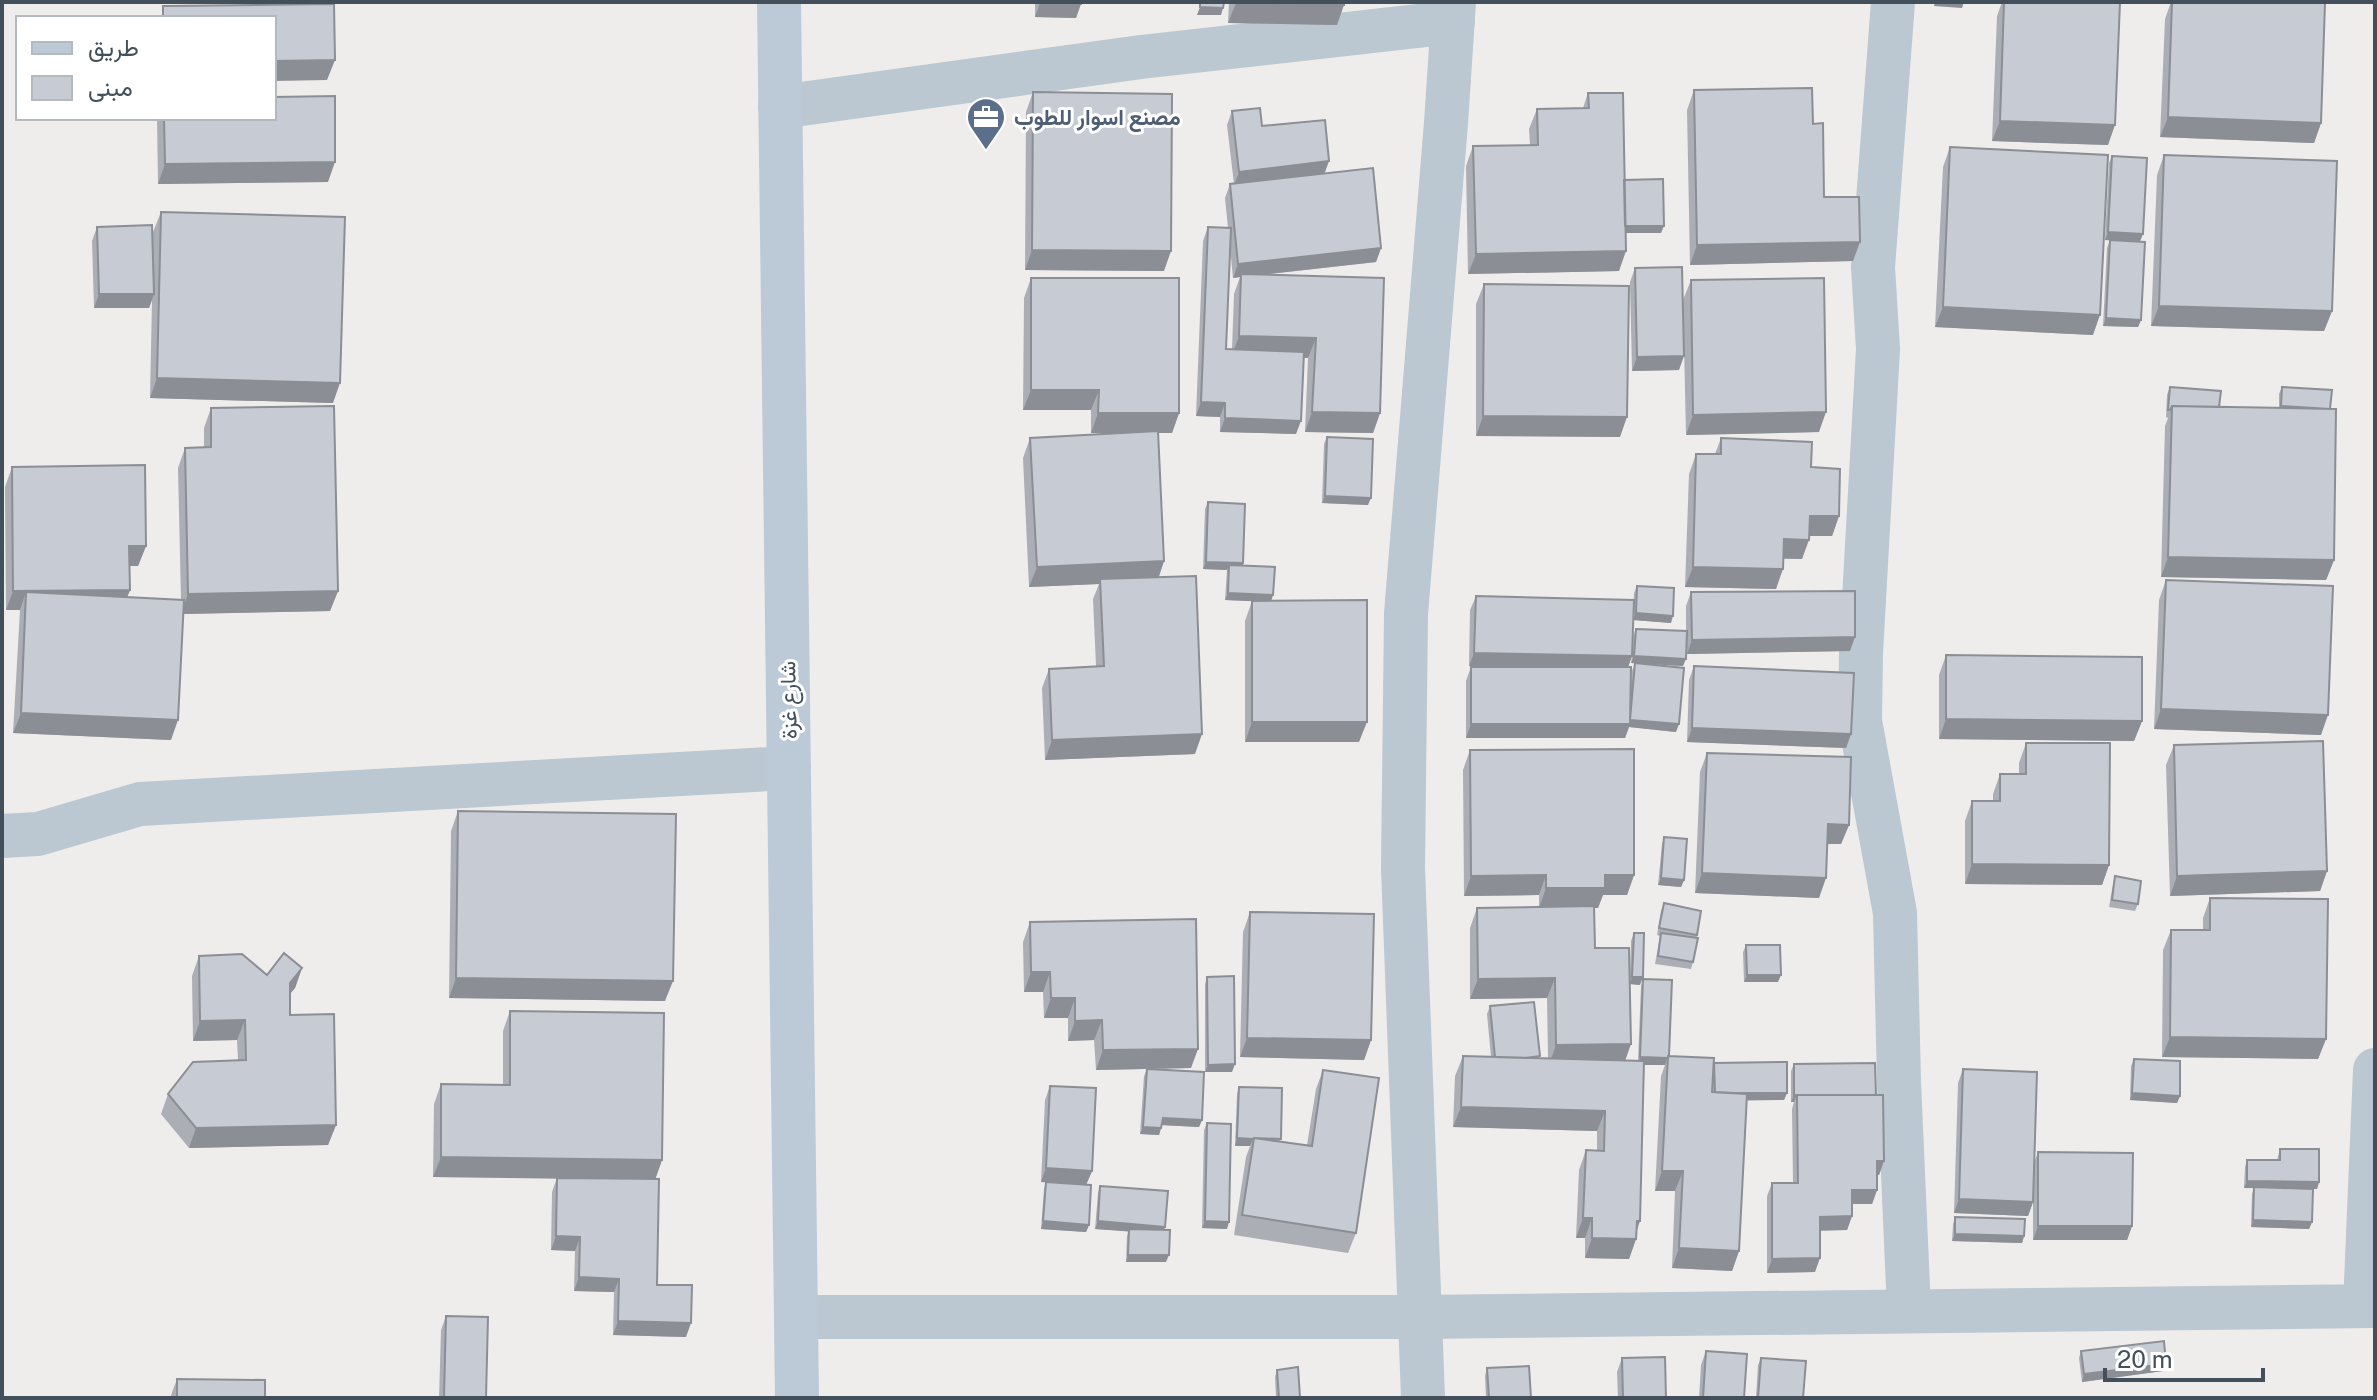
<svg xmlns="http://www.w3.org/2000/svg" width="2377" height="1400" font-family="'Public Sans',Vazirmatn,sans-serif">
<rect width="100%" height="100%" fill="#efecec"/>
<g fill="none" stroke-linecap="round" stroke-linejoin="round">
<path stroke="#bbc7d1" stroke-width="44" d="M1893 2 1873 267 1878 349 1861 653 1860 721 1895 913 1899 1082 1909 1310
M780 107 1141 57 1453 22
M2 836 38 834 140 804 789 768
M2365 1306 2375 1070
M796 1317H1421L2375 1306
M1423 1398 1403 868 1406 614 1446 123 1454 2"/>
<path stroke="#bccad8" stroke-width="44" d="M779 2 797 1398"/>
</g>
<path fill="#abafb5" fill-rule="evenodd" d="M1035 2H1081L1076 18 1035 17Z
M1229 2H1344L1337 25 1228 23Z
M2002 2H2120L2108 145 1992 141 1997 16Z
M2171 2H2276L2321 123 2314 143 2160 137 2165 19Z
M1694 90 1813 124 1824 197 1853 261 1690 265 1687 110Z
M1033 92 1164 271 1025 270 1026 112Z
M1588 93 1624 180 1661 233H1625L1619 271 1468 274 1466 166 1473 146 1530 145 1529 129 1537 109 1583 108Z
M1232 111 1262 126 1325 174 1381 248 1376 262 1261 275 1380 413 1373 433 1305 432 1308 358 1303 357 1296 434 1220 432V417L1196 416 1203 241 1208 227 1228 228 1225 198 1230 184H1234L1227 125ZM1230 248 1233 278 1240 277 1234 294 1232 349H1226Z
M157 118H274L328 182 158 184Z
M1950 147 2093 335 1935 327 1943 167Z
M2164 155 2332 311 2324 331 2151 326 2157 175Z
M2112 156 2143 234 2140 241 2105 240 2109 163Z
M161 212 333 403 150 398 152 300 149 308H94L92 241 97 227 153 252V232Z
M2110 240 2141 320 2138 327 2103 326 2107 248Z
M1635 268 1679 370 1632 371 1630 282Z
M1031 278 1179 413 1172 433H1158L1164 561 1159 577 1195 754 1045 760 1042 688 1049 669 1096 666 1093 599 1099 584 1029 587 1023 458 1030 438 1117 433H1091V410H1023L1024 298Z
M1691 280 1819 432 1686 435 1683 300Z
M1484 284 1620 437 1476 436V304Z
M2170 387 2219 407 2279 408V394L2282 387 2330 409 2334 560 2326 580 2161 577 2165 426 2168 418 2166 417 2167 395Z
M211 408 338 591 330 611 183 614 171 740 13 733 20 610H6L5 487 12 467 146 546 138 566H129L130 590 127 597 181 600 178 468 185 448H204V428Z
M1327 437 1368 505 1322 503 1324 444Z
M1721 438 1811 467 1839 516 1832 536H1809L1802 559H1783L1776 589 1685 587 1689 474 1696 454H1715Z
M1208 502 1243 563V565L1271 601 1359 742H1245V621L1252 601 1225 600 1227 570 1203 569 1205 509Z
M2166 580 2321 735 2154 729 2159 600Z
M1637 586 1671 623 1633 620 1632 655 1633 637 1636 629 1686 631V606L1691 592 1850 651 1687 654 1686 641 1683 666 1631 663 1632 656 1628 667 1631 682 1632 671 1635 663 1676 732 1629 727 1625 738H1466V681L1471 667H1477L1469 666 1470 610 1476 596 1633 614 1634 593Z
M1946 655 2142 721 2134 741 1939 739V675Z
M1694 666 1851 734 1846 748 1687 742 1689 680Z
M2026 743 2109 865 2102 885 1965 884V821L1972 801H1993V794L2000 774H2019V763Z
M2174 745 2327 871 2320 891 2170 896 2166 765Z
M1470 750 1634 875 1627 895H1603L1598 908H1594L1595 948 1630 976 1631 941 1634 933 1640 985 1630 984 1625 1060 1638 1061 1641 986 1643 979 1669 1056 1714 1064 1787 1093 1784 1100H1747L1739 1251 1732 1271 1672 1268 1675 1191H1655L1661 1076 1665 1065H1644L1636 1239 1629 1259 1585 1258V1238H1576L1579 1170 1586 1150 1597 1151V1131L1453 1127 1455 1076 1463 1056 1491 1057 1487 1014 1490 1006 1539 1058H1548L1547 998 1470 999V928L1477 908 1539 907V895L1464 896 1463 770Z
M1707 753 1849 825 1841 844H1827L1819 898 1695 893 1700 772Z
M458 811 665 1001 449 998 451 831Z
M1664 837 1684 880 1681 887 1658 885 1662 844Z
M2115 876 2138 904 2135 911 2109 907 2113 884Z
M2210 898 2326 1039 2318 1059 2162 1057 2163 950 2171 930H2203V918Z
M1664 903 1701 911 1693 962 1691 969 1655 964 1660 936 1657 935 1661 911Z
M1250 912 1371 1040 1364 1060 1240 1057 1243 932Z
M1030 922 1191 1068 1096 1070 1094 1040 1068 1041V1018H1044L1043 992H1024L1023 942Z
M1746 945 1778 982H1744L1743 952Z
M199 956 267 975 302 968 295 988 290 994V1015L336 1125 328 1145 189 1148 161 1114 168 1094 238 1060 237 1040 193 1041 192 976Z
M1207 977 1232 1072H1205V984Z
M510 1011 662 1160 655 1179 657 1285 686 1337 613 1335 614 1292 574 1291 575 1251 551 1250 552 1192 557 1178 433 1177 434 1104 441 1084 503 1085V1031Z
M2134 1059 2180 1096 2177 1103 2130 1100 2131 1066Z
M1794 1064 1876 1095 1884 1161 1879 1175H1877V1190L1872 1204H1852V1216L1847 1230H1820L1815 1272 1767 1273V1196L1772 1183H1793L1792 1109 1794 1102H1791V1071Z
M1147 1069 1202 1120 1199 1127 1162 1125 1159 1135 1140 1134 1144 1076Z
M1963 1069 2034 1163 2038 1152 2132 1226 2127 1240H2033V1202L2028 1216 1954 1213 1958 1083Z
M1323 1070 1356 1233 1348 1253 1234 1235 1246 1157 1250 1146H1235L1237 1094 1239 1087 1281 1141 1307 1145 1316 1089Z
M1050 1086 1092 1171 1086 1185 1089 1225 1086 1232 1041 1229 1044 1189 1046 1182H1041L1045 1100Z
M1207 1123 1227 1229 1202 1228 1204 1130Z
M2280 1149 2319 1182 2317 1189H2313L2312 1222 2309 1229 2251 1227 2252 1194 2254 1188H2244L2245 1167 2247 1160H2277Z
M1100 1186 1165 1227 1164 1230 1166 1262H1126L1127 1236 1129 1231 1095 1229 1098 1193Z
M1955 1217 2024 1236 2022 1243 1952 1241 1953 1224Z
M446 1316 486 1398H439L441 1330Z
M1706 1351 1744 1398H1699L1701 1365Z
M2081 1351 2163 1371 2082 1382 2079 1358Z
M1622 1358 1666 1398H1618L1617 1372Z
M1761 1358 1803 1398H1756L1758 1365Z
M1487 1368 1531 1398H1486L1485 1376Z
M1277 1370 1299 1398H1276L1275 1377Z
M177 1379 265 1398H170Z"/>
<path fill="#8b8e94" d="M1935 2H1964L1962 8 1934 6Z
M1040 3 1081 4 1076 18 1035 17Z
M1236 3 1344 5 1337 25 1228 23Z
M1200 7 1223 8 1221 15H1197Z
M335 60 327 80 274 81V61Z
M2168 117 2321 123 2314 143 2160 137Z
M2000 121 2115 125 2108 145 1992 141Z
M1329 161 1324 175 1234 186 1239 172Z
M335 162 328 182 158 184 165 164Z
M1623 226H1664L1661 233H1620Z
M2108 232 2143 234 2140 241 2105 240Z
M1860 242 1853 261 1690 265 1697 245Z
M1381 248 1376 262 1241 277V274L1240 277 1233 278 1238 264Z
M1032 250 1171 251 1164 271 1025 270Z
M1626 251 1619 271 1468 274 1476 254Z
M99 294H154L149 308H94Z
M2159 306 2332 311 2324 331 2151 326Z
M1943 307 2100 315 2093 335 1935 327Z
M2106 318 2141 320 2138 327 2103 326Z
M1239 336 1316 338 1308 358 1232 355Z
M1684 356 1679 370 1632 371 1637 357Z
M157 378 340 383 333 403 150 398Z
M1031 390H1099L1091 410H1023Z
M1201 402 1225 403 1220 417 1196 416Z
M1312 412 1380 413 1373 433 1305 432Z
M1826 412 1819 432 1686 435 1693 415Z
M1098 413H1179L1172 433H1091Z
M1483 416 1627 417 1620 437 1476 436Z
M1225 418 1301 421 1296 434 1220 432Z
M1325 496 1371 498 1368 505 1322 503Z
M1810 516H1839L1832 536H1803Z
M1784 539 1809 540 1802 559 1777 558Z
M129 546H146L138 566H122Z
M2168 557 2334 560 2326 580 2161 577Z
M1164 561 1157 581 1100 579 1099 584 1029 587 1037 567Z
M1206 562 1243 563 1241 570 1229 565 1227 570 1203 569Z
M1693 567 1783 569 1776 589 1685 587Z
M130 590 122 610 26 592 20 610H6L13 591Z
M338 591 330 611 181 614 188 594Z
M1228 593 1273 595 1271 602 1225 600Z
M1636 613 1673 616 1671 623 1633 620Z
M1855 637 1850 651 1687 654 1692 640Z
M1474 653 1632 656 1627 670 1469 666Z
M1634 656 1686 659 1683 666 1631 663Z
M2161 709 2328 715 2321 735 2154 729Z
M21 713 178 720 171 740 13 733Z
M1946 719 2142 721 2134 741 1939 739Z
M1629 720 1679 724 1676 732 1629 727 1625 738H1466L1471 724Z
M1252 722H1367L1359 742H1245Z
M1692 728 1851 734 1846 748 1687 742Z
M1202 734 1195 754 1045 760 1052 740Z
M1828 824 1849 825 1841 844H1820Z
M1972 864 2109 865 2102 885 1965 884Z
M2327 871 2320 891 2170 896 2177 876Z
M1702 873 1826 878 1819 898 1695 893Z
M1546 875 1539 895 1464 896 1471 876Z
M1605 875H1634L1627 895H1603L1598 908H1539L1546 888Z
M1661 878 1684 880 1681 887 1658 885Z
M302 968 295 988 282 1003 290 983Z
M1031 972H1050L1043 992H1024Z
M1747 975H1781L1778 982H1744Z
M1632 977H1643L1640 985 1630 984Z
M456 978 673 981 665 1001 449 998Z
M1555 978 1547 998 1470 999 1478 979Z
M1051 998H1075L1068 1018H1044Z
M245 1020 237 1040 193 1041 200 1021Z
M1102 1020 1094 1040 1068 1041 1075 1021Z
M2170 1037 2326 1039 2318 1059 2162 1057Z
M1247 1038 1371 1040 1364 1060 1240 1057Z
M1631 1044 1624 1064 1549 1065 1556 1045Z
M1198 1049 1191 1068 1096 1070 1103 1050Z
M1640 1057 1667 1058 1665 1065H1638Z
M1235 1064 1232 1072H1205L1208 1065Z
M1715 1093H1787L1784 1100 1712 1101Z
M2132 1093 2180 1096 2177 1103 2130 1100Z
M1794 1095H1797L1794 1102H1791Z
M1461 1107 1605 1111 1597 1131 1453 1127Z
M1163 1118 1202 1120 1199 1127 1160 1125Z
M336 1125 328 1145 189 1148 196 1128Z
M1143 1127 1161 1128 1159 1135 1140 1134Z
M1237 1138 1253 1139 1250 1146H1235Z
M441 1157 662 1160 655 1180 433 1177Z
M1877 1161H1884L1879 1175H1872Z
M1046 1168 1092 1171 1086 1185 1041 1182Z
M1662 1171H1683L1675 1191H1655Z
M2247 1181 2319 1182 2317 1189 2244 1188Z
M1852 1190H1877L1872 1204H1847Z
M1959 1199 2033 1202 2028 1216 1954 1213Z
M1852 1216 1847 1230 1815 1231 1820 1217Z
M1583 1218H1592L1585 1238H1576Z
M2253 1220 2312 1222 2309 1229 2251 1227Z
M1043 1221 1089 1225 1086 1232 1041 1229Z
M1098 1221 1165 1227 1162 1234 1095 1229Z
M1205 1221 1229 1222 1227 1229 1202 1228Z
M1637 1221H1640L1634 1239H1636L1629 1259 1585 1258 1592 1238Z
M2038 1226H2132L2127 1240H2033Z
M1955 1234 2024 1236 2022 1243 1952 1241Z
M556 1236 580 1237 575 1251 551 1250Z
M1679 1248 1739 1251 1732 1271 1672 1268Z
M1128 1255H1169L1166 1262H1126Z
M1820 1258 1815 1272 1767 1273 1772 1259Z
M579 1277 619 1279 614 1292 574 1291Z
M618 1321 691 1323 686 1337 613 1335Z
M2166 1364 2163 1371 2082 1382 2084 1374Z"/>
<path fill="#c7cbd3" stroke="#8b8e94" stroke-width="2" d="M1040 2H1081V4Z
M1200 2H1224L1223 8 1200 7Z
M1236 2H1344V5L1236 3Z
M2004 2H2120L2115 125 2000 121Z
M2172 2 2325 3 2321 123 2168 117Z
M334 4 335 60 274 61V18H163V6Z
M1812 88 1813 124 1823 123 1824 197H1859L1860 242 1697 245 1694 90Z
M1033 92 1172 94 1171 251 1032 250Z
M1588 93H1623L1626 251 1476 254 1473 146 1538 145 1537 109 1589 108Z
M335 96V162L165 164 164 118H274V97Z
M1260 108 1262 126 1325 120 1329 161 1239 172 1232 111Z
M1950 147 2108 155 2100 315 1943 307Z
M2164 155 2337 161 2332 311 2159 306Z
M2112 156 2147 158 2143 234 2108 232Z
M1373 168 1381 248 1238 264 1230 184Z
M1663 179 1664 226H1625L1624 180Z
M161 212 345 217 340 383 157 378Z
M152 225 154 294H99L97 227Z
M1208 227 1231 228 1226 349 1304 352 1301 421 1225 418V403L1201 402Z
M2110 240 2145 242 2141 320 2106 318Z
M1682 267 1684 356 1637 357 1635 268Z
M1241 274 1384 278 1380 413 1312 412 1316 338 1239 336Z
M1031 278H1179V413H1098L1099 390H1031Z
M1824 278 1826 412 1693 415 1691 280Z
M1484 284 1629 286 1627 417 1483 416Z
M2170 387 2221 391 2219 407 2172 406 2170 410H2168Z
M2282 387 2332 390 2330 409 2281 406Z
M334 406 338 591 188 594 185 448 211 447V408Z
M2172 406 2336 409 2334 560 2168 557Z
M1158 431 1164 561 1037 567 1030 438Z
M1327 437 1373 439 1371 498 1325 496Z
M1721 438 1812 442 1811 467 1840 469 1839 516H1810L1809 540 1784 539 1783 569 1693 567 1696 454H1721Z
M145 465 146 546H129L130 590 13 591 12 467Z
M1208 502 1245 504 1243 563 1206 562Z
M1229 565 1275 567 1273 595 1228 593Z
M1196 576 1202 734 1052 740 1049 669 1104 666 1100 579Z
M2166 580 2333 586 2328 715 2161 709Z
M1637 586 1674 588 1673 616 1636 613Z
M1855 591V637L1692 640 1691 592Z
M26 592 184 600 178 720 21 713Z
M1476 596 1634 600 1632 656 1474 653Z
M1367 600V722H1252V601Z
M1636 629 1687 631 1686 659 1634 656Z
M1946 655 2142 657V721L1946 719Z
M1635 663 1684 668 1679 724 1630 720Z
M1694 666 1854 673 1851 734 1692 728Z
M1471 667H1631L1630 724H1471Z
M2323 741 2327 871 2177 876 2174 745Z
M2026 743H2110L2109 865 1972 864V801H2000V774H2026Z
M1634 749V875H1605V888H1546V875L1471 876 1470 750Z
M1707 753 1851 757 1849 825 1828 824 1826 878 1702 873Z
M458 811 676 814 673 981 456 978Z
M1664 837 1687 839 1684 880 1661 878Z
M2115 876 2141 881 2138 904 2112 900Z
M2210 898 2328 899 2326 1039 2170 1037 2171 930H2210Z
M1664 903 1701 911 1697 935 1659 928Z
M1594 906 1595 948H1629L1631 1044 1556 1045 1555 978 1478 979 1477 908Z
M1250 912 1374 914 1371 1040 1247 1038Z
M1196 919 1198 1049 1103 1050 1102 1020 1075 1021V998H1051L1050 972H1031L1030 922Z
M1634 933H1644L1643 977H1632Z
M1661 933 1698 938 1693 962 1658 956Z
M1746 945H1780L1781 975H1747Z
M284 953 302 968 290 983V1015L334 1014 336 1125 196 1128 168 1094 193 1062 246 1060 245 1020 200 1021 199 956 242 954 267 975Z
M1234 976 1235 1064 1208 1065 1207 977Z
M1643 979 1672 980 1669 1056H1668V1058L1640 1057Z
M1534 1002 1540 1056 1526 1058 1495 1057 1490 1006Z
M510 1011 664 1013 662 1160 441 1157V1084L510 1085Z
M1463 1056 1644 1061 1640 1221H1637L1636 1239 1592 1238V1218H1583L1586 1150 1604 1151 1605 1111 1461 1107Z
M1668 1056 1714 1058 1712 1092 1747 1094 1739 1251 1679 1248 1683 1171H1662Z
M2134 1059 2180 1061V1096L2132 1093Z
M1787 1062V1093H1734L1715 1092 1714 1063Z
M1875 1063 1876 1095H1794V1064Z
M1147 1069 1204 1072 1202 1120 1163 1118 1161 1128 1143 1127Z
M1963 1069 2037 1072 2033 1202 1959 1199Z
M1323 1070 1379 1078 1356 1233 1242 1215 1254 1138 1312 1146Z
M1050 1086 1096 1088 1092 1171 1046 1168Z
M1239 1087 1282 1088 1281 1139 1254 1138 1253 1139 1237 1138Z
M1797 1095H1883L1884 1161H1877V1190H1852V1216L1820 1217V1258L1772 1259V1183H1798Z
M1207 1123 1231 1124 1229 1222 1205 1221Z
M2280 1149H2319V1182L2247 1181V1160H2280Z
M2038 1152 2133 1153 2132 1226H2038Z
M557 1178 659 1179 657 1285H692L691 1323 618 1321 619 1279 579 1277 580 1237 556 1236Z
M1046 1182 1091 1185 1089 1225 1043 1221Z
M1100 1186 1168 1191 1165 1227 1098 1221Z
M2254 1187 2313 1189 2312 1222 2253 1220Z
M1955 1217 2025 1219 2024 1236 1955 1234Z
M1129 1229 1170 1230 1169 1255H1128Z
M446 1316 488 1317 486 1398H444Z
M2164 1341 2166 1364 2084 1374 2081 1351Z
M1706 1351 1747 1354 1744 1398H1703Z
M1665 1357 1666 1398H1623L1622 1358Z
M1761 1358 1806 1361 1803 1398H1758Z
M1529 1366 1531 1398H1489L1487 1368Z
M1298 1367 1300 1397 1279 1398 1277 1370Z
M177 1379 265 1380V1398H177Z"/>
<defs>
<symbol id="office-pin" viewBox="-11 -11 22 30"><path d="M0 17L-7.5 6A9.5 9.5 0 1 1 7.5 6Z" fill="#5c6f8a" stroke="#fff"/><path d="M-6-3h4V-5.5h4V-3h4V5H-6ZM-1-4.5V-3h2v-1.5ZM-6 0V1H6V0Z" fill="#fff"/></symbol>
</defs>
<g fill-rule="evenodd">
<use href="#office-pin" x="964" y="95" width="44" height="60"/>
</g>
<g text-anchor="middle" stroke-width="6" stroke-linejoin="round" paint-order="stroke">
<g font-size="22" font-weight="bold" fill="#4e5e75" stroke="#fff" text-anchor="start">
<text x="1014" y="125">مصنع اسوار للطوب</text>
</g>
<g font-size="22" fill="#43505b" stroke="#fff">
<text transform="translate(788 700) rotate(-91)" y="8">شارع غزة</text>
</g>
</g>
<rect width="2377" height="1400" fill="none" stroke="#43505b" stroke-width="8"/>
<rect x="16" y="16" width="260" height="104" fill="#ffffff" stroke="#b4b9bd" stroke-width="2"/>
<rect x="32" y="42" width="40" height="12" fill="#bccad8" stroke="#b4b9bd" stroke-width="2"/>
<text x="88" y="56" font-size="24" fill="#43505b">طريق</text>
<rect x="32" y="76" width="40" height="24" fill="#c7cbd3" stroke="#b4b9bd" stroke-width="2"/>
<text x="88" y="96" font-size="24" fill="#43505b">مبنى</text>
<path d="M2105 1368v12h158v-12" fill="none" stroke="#43505b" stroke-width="4"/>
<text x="2117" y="1368" font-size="24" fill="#43505b" stroke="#ffffff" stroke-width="6" paint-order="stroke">20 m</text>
</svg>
